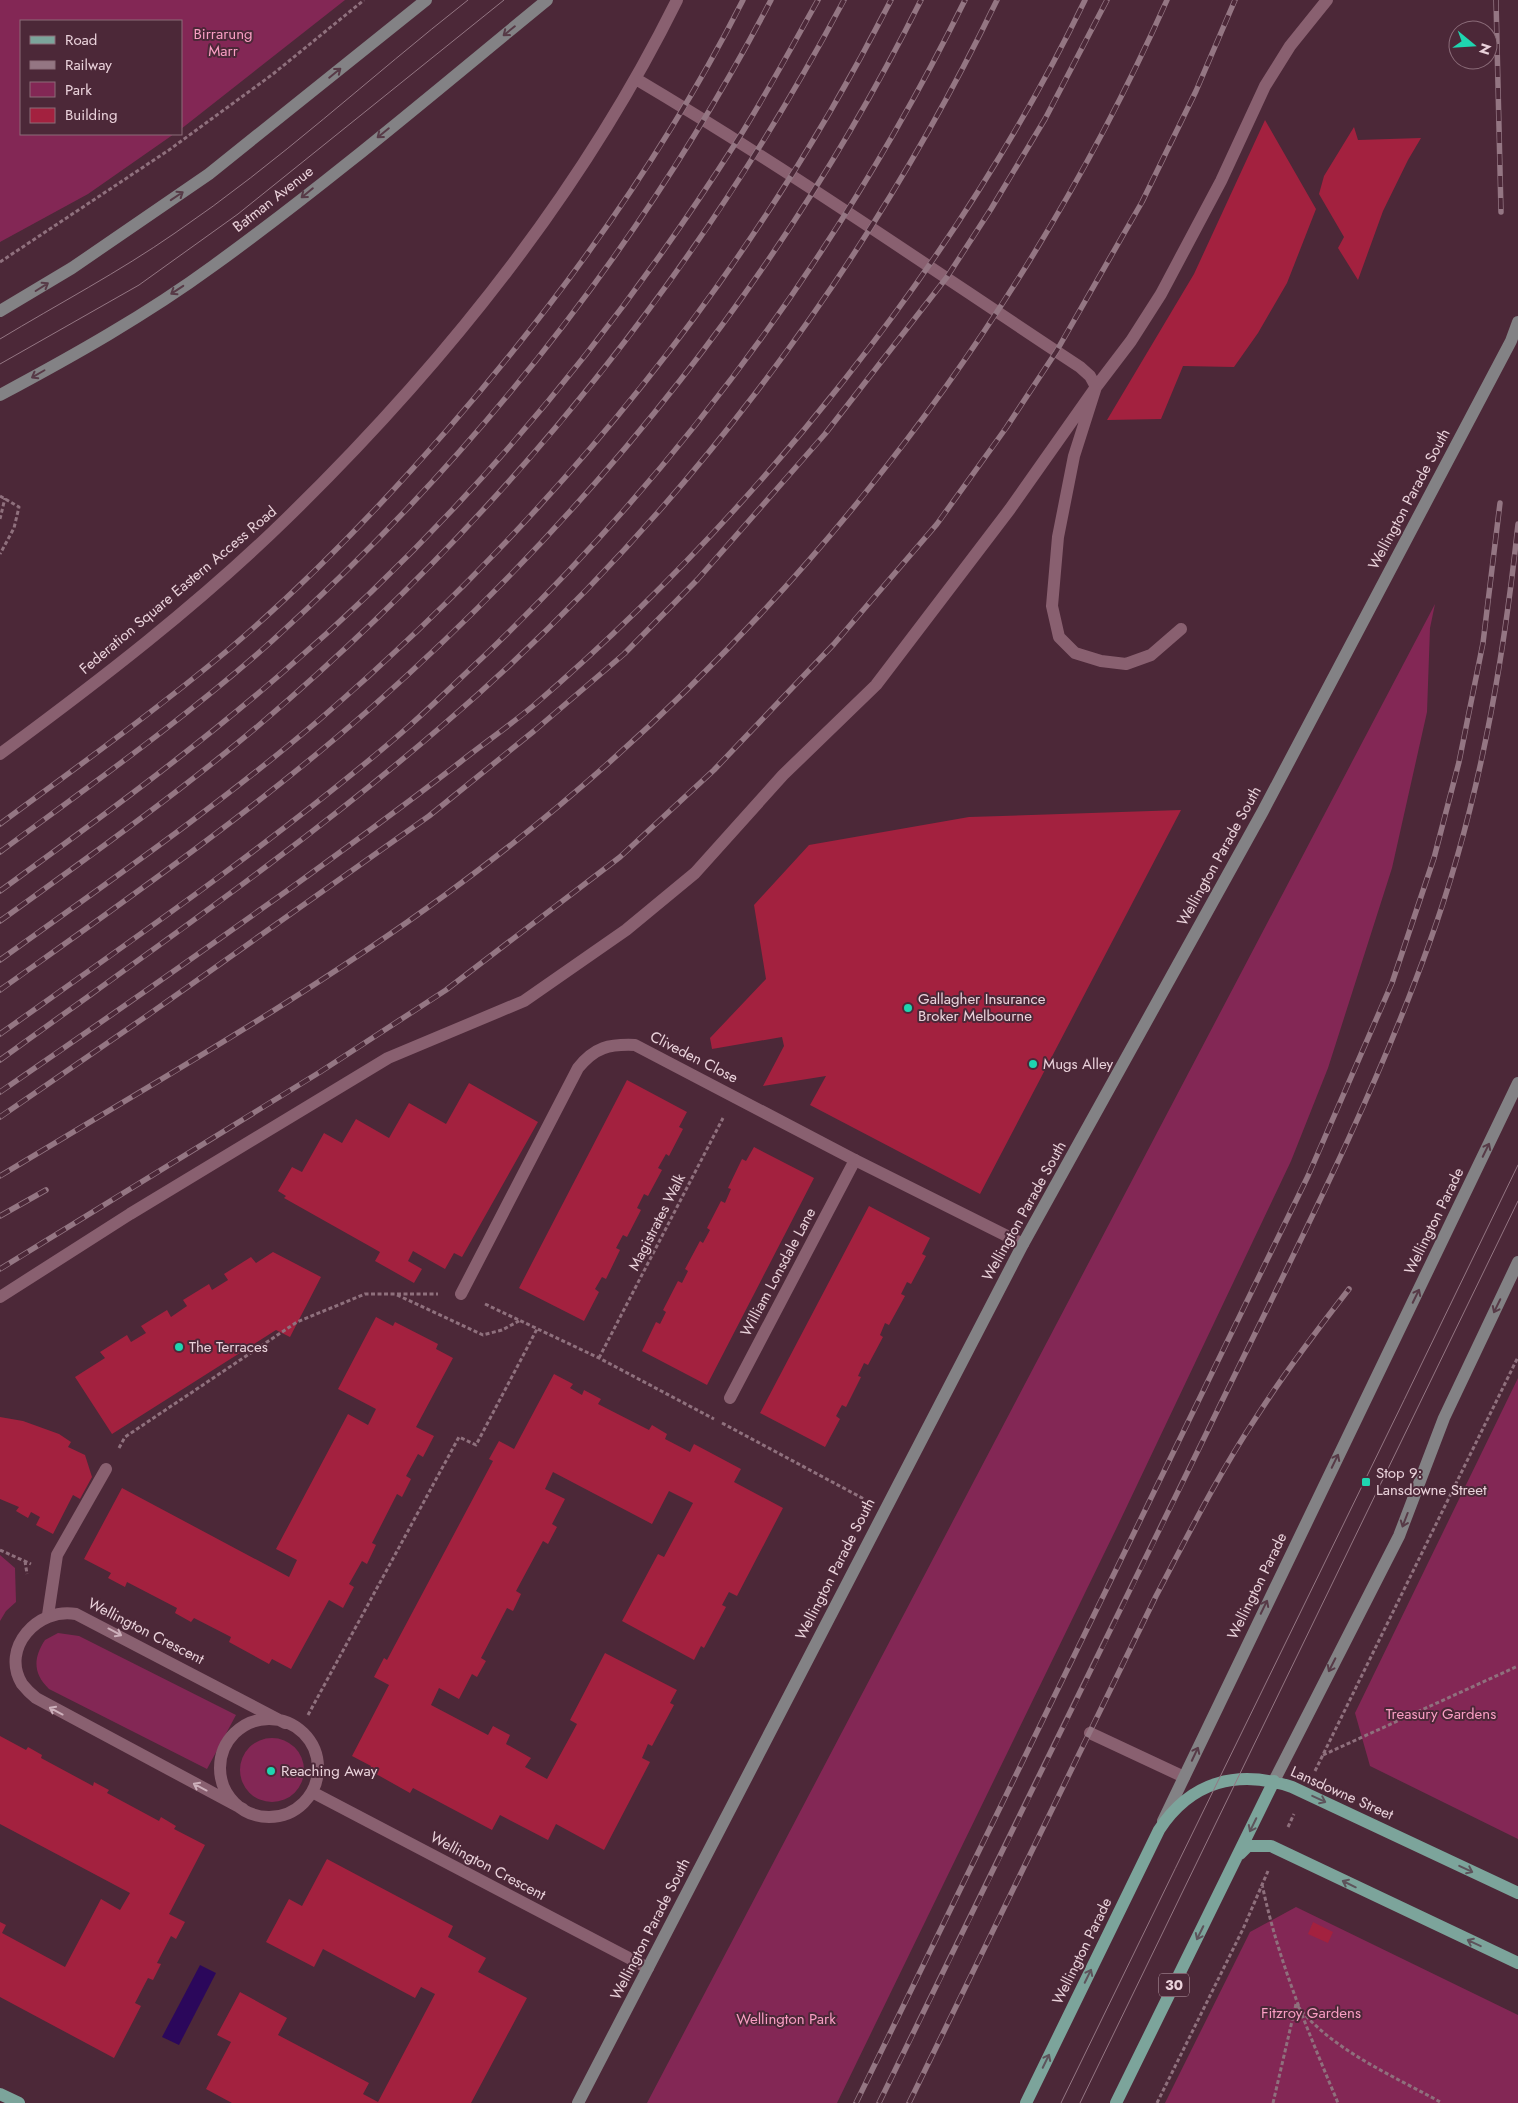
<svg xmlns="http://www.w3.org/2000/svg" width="1518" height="2103" font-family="Jost,sans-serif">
<rect width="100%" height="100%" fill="#4c2838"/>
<path fill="#832755" d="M0 0H345L181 129V21H21V134H174L88 194 0 242Z
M1435 604 1430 628 1427 712 1392 868 1328 1068 1291 1161 1118 1525 837 2103H647Z
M1518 1378V1839L1370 1766 1355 1713Z
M0 1555 15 1568 16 1602 6 1611 0 1621Z
M58 1633 79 1636 236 1715 207 1769 49 1689C33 1674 33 1658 45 1640Z
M240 1770a32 32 0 1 1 64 0a32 32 0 1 1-64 0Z
M1296 1907 1518 2015V2103H1165L1250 1932Z"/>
<path fill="#2b075b" d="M200 1965 216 1973 179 2045 162 2037Z"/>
<path fill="#a3213f" d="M1265 120 1316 209 1287 283 1258 333 1234 367 1183 366 1161 419 1107 420 1194 274Z
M1354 127 1358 140 1421 138 1408 160 1383 211 1358 280 1338 248 1344 237 1319 194 1324 176Z
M1181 810 980 1194 810 1105 826 1076 763 1086 784 1046 782 1037 712 1049 710 1038 766 979 754 905 809 845 969 817Z
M627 1080 687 1112 679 1127 683 1129 669 1156 666 1154 658 1168 662 1170 648 1196 644 1194 637 1208 641 1210 627 1237 623 1235 616 1248 620 1250 606 1279 602 1277 595 1289 599 1292 584 1321 519 1288Z
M469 1083 538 1122 462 1257 454 1253 445 1269 413 1251 408 1261 422 1269 414 1283 375 1261 380 1252 284 1198 286 1196 278 1191 292 1167 302 1172 324 1133 342 1143 356 1119 389 1138 409 1103 446 1124Z
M754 1147 814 1178 707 1385 642 1351 656 1322 660 1324 666 1312 663 1310 678 1281 682 1283 688 1271 685 1269 700 1241 703 1243 710 1230 707 1228 721 1201 725 1203 731 1189 728 1188 742 1159 746 1161Z
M869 1206 930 1238 922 1254 926 1256 911 1284 907 1282 901 1294 905 1296 889 1325 885 1323 880 1335 883 1337 868 1365 864 1363 858 1376 861 1377 846 1407 842 1405 836 1416 840 1419 825 1447 760 1413Z
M273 1252 321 1277 290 1337 276 1330 112 1434 75 1377 105 1358 100 1352 127 1335 131 1342 146 1333 141 1326 167 1310 171 1317 187 1306 183 1300 209 1284 212 1290 228 1280 224 1274 251 1257 256 1263Z
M376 1317 393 1326 395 1322 438 1344 436 1349 453 1358 416 1427 434 1436 423 1457 418 1454 406 1476 411 1479 402 1497 397 1494 372 1543 376 1545 367 1564 362 1561 349 1584 354 1587 343 1608 329 1600 291 1669 272 1659 269 1664 229 1642 231 1637 194 1618 191 1622 175 1613 177 1608 127 1582 125 1587 108 1578 111 1573 84 1559 122 1488 289 1577 297 1560 276 1549 348 1414 368 1425 376 1409 338 1389Z
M554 1374 573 1384 570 1388 582 1395 584 1390 601 1399 598 1404 649 1430 652 1425 667 1434 665 1439 690 1452 694 1444 741 1469 734 1482 783 1508 737 1596 729 1592 722 1605 726 1607 704 1648 701 1646 694 1660 622 1621 658 1554 664 1557 693 1503 669 1491 652 1524 553 1472 545 1489 565 1499 552 1524 557 1527 548 1544 543 1541 516 1591 521 1594 513 1611 507 1608 481 1658 486 1661 477 1677 472 1674 459 1699 439 1688 431 1705 488 1735 493 1726 510 1735 506 1744 531 1758 525 1767 547 1779 577 1724 570 1720 605 1653 677 1690 670 1703 674 1705 652 1746 648 1744 642 1758 650 1762 604 1850 556 1824 548 1840 500 1815 492 1830 413 1788 410 1793 369 1770 371 1766 352 1756 389 1685 374 1677 384 1658 387 1660 493 1461 489 1459 499 1441 514 1449Z
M0 1417 23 1421 59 1434 71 1442 68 1447 85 1455 92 1477 80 1499 73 1495 53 1534 36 1525 40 1517 31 1512 28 1518 16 1511 19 1507 0 1499Z
M0 1736 26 1750 28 1747 42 1755 41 1758 93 1786 94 1782 109 1790 107 1793 159 1821 161 1817 176 1826 174 1829 205 1845 169 1914 185 1922 176 1939 171 1936 157 1963 161 1964 153 1980 148 1978 135 2003 141 2006 114 2058 0 1997V1922L6 1925 2 1933 65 1967 101 1899 120 1910 130 1893 0 1824Z
M327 1859 453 1926 448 1937 486 1958 478 1972 527 1998 471 2103H232L206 2089 231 2042 217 2035 240 1992 287 2018 278 2035 369 2083 363 2094 378 2102 435 1994 421 1987 415 1998 323 1949 314 1967 266 1942 289 1899 302 1906Z
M1313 1922 1333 1932 1328 1943 1308 1934Z"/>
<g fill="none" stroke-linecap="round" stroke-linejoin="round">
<path stroke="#8f707d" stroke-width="3" stroke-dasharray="4 2.5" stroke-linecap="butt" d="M0 262 169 150 273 74 364 0
M0 496 19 507 14 528 0 554
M0 519 5 498
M397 1295 483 1335 502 1330 519 1321
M485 1304 599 1358 714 1419
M599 1358 723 1118
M722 1423 864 1499
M119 1448 125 1437 297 1322 365 1294H438
M0 1550 31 1564
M25 1561 27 1574
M308 1715 459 1437 476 1445 537 1329
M1323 1755 1518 1666
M1315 1771 1518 1357
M1288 1827 1294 1814
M1262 1884C1278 1961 1308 2031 1338 2103
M1157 2103 1243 1929 1268 1871
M1273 2103 1296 2004C1331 2050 1392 2075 1442 2103"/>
<path stroke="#896070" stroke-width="12" d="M1181 629 1151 655 1126 664 1101 661 1075 653 1059 637 1052 606 1058 537 1074 456 1096 387 1131 341 1161 294 1221 181 1265 86 1290 46 1327 0
M0 754C99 681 198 605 286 519 441 368 581 194 677 0
M0 1297 130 1214 388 1058 524 1001 626 930 695 873 783 775 876 685 1010 509 1096 387 1090 376 1080 367C933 270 788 169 636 79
M730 1398 855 1160
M48 1615 57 1555 106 1469
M1090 1733 1184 1777"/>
<path stroke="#896070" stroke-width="12" d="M461 1294 578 1068C595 1047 609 1044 635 1045L855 1160 1023 1244
M220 1768a49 49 0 1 1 98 0a49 49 0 1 1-98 0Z
M312 1792 648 1968
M243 1809 36 1698C31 1694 26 1689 22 1684 0 1648 38 1607 76 1614L285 1723"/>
<path stroke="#838285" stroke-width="12" d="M0 311 72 268 209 174 426 0
M0 395C73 356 146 315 213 266 328 183 437 90 547 0
M1274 1781 1399 1536 1444 1418 1518 1262
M1163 1821 1518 1083
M578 2103 1023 1244 1263 811 1511 341 1518 322"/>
<path stroke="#7ca49b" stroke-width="12" d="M1240 1854 1248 1846H1271L1518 1963
M0 2094 19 2103
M1026 2103 1159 1830C1191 1781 1238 1769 1292 1787L1518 1893
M1116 2103 1274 1781"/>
<path stroke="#947683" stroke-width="1" d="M0 339C58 304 119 272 175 233 278 163 370 77 468 0
M0 364 139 285 238 214 504 0
M1061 2103C1213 1790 1367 1478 1518 1165
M1080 2103 1518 1201"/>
<defs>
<path id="rail" d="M1496 0 1501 212
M0 824C77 767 155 711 228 650 307 583 379 508 447 430 561 299 664 156 743 0
M0 852C92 784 187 717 272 641 475 457 644 243 771 0
M0 891C96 821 192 751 282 673 459 521 610 340 735 144 765 97 791 48 818 0
M0 921C87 858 176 795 258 726 500 520 695 281 844 0
M0 960C108 882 218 806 319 720 554 517 750 277 891 0
M0 990C126 900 255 810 372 707 597 508 787 269 921 0
M0 1034C132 940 268 846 392 741 423 715 452 686 482 658 681 468 843 247 965 0
M0 1060C150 951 303 846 443 725 675 526 864 275 997 0
M0 1092C99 1024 197 955 295 885 350 845 405 805 459 763 483 744 509 726 533 706 754 516 958 262 1085 0
M0 1117 148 1015 429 816 534 731 624 654 698 579 825 434 947 277 991 209 1045 119 1107 0
M0 1176C150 1085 303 999 445 895 757 667 1010 353 1167 0
M0 1216 46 1190
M0 1269 320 1072 446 990 620 857 714 770 834 644 937 524 1006 428 1056 352 1142 202 1196 91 1235 0
M856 2103 1308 1176 1392 983 1434 858 1459 762 1483 643 1500 503
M879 2103C989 1879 1099 1655 1208 1430 1285 1270 1369 1111 1429 944 1478 809 1503 667 1518 524
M909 2103 1156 1596C1188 1535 1219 1473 1257 1416 1285 1372 1317 1330 1349 1289"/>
</defs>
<use href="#rail" stroke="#947683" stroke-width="5.5"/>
<use href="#rail" stroke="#4c2838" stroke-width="4" stroke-dasharray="11" stroke-linecap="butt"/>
</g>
<defs><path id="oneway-shaft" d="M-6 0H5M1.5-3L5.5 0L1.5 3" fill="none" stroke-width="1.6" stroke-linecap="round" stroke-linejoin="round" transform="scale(1.25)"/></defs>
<g stroke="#573a47">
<use href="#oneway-shaft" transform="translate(509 31) rotate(141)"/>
<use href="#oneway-shaft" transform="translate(335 73) rotate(-39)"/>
<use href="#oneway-shaft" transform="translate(383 133) rotate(141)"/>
<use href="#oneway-shaft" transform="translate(307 193) rotate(141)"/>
<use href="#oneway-shaft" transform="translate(177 196) rotate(-34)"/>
<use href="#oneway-shaft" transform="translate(42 287) rotate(-32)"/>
<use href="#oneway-shaft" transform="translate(177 290) rotate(147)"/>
<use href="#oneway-shaft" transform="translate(38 374) rotate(150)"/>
<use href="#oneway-shaft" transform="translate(1486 1150) rotate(-64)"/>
<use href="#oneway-shaft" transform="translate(1416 1296) rotate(-64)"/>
<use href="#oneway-shaft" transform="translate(1497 1306) rotate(116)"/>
<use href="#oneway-shaft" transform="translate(1335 1461) rotate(-64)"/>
<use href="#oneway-shaft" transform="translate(1405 1520) rotate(111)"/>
<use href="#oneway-shaft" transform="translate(1264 1607) rotate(-64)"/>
<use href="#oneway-shaft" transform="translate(1332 1665) rotate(117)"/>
<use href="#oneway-shaft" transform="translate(1195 1754) rotate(-65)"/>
</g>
<g stroke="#cdb0bb">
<use href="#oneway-shaft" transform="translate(115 1632) rotate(28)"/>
<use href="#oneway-shaft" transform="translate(56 1711) rotate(-152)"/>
<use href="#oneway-shaft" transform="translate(200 1787) rotate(-152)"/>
</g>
<g stroke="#5d535b">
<use href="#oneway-shaft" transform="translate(1319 1799) rotate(25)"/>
<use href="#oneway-shaft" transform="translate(1253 1825) rotate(116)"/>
<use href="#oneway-shaft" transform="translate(1466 1869) rotate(25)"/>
<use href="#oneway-shaft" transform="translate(1349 1884) rotate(-154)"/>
<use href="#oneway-shaft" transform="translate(1200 1933) rotate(116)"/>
<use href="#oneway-shaft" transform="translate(1474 1943) rotate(-155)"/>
<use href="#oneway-shaft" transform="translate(1088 1976) rotate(-64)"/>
<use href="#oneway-shaft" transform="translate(1046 2061) rotate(-64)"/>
</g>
<g fill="#1fd5b0" stroke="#4c2838" stroke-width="2">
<circle cx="908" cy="1008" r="5"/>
<circle cx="1033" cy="1064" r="5"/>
<circle cx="179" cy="1347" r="5"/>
<rect x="1361" y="1477" width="10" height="10" rx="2.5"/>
<circle cx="271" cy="1771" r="5"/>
</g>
<g text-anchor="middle" stroke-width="4" stroke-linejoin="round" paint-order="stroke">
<rect fill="#4c2838" stroke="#bb9faa" stroke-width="1" x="1159" y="1973.5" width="30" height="23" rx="4"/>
<g font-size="14" font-weight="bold" fill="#ead2db">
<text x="1174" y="1990">30</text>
</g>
<g font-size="15" fill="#f99ec3" stroke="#4c2838">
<text x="223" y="39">Birrarung<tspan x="223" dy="17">Marr</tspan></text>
<text x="1441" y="1719">Treasury Gardens</text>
<text x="1311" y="2018">Fitzroy Gardens</text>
<text x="786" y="2024">Wellington Park</text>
</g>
<g font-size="15" fill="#ead2db" stroke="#4c2838">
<text transform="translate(273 199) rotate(-38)" y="5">Batman Avenue</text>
<text transform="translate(1409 499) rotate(-62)" y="5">Wellington Parade South</text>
<text transform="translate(178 590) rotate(-40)" y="5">Federation Square Eastern Access Road</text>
<text transform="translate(1219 856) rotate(-61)" y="5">Wellington Parade South</text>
<text transform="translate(694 1057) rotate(27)" y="5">Cliveden Close</text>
<text transform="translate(1024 1211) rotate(-61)" y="5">Wellington Parade South</text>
<text transform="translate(1434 1221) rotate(-64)" y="5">Wellington Parade</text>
<text transform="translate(657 1222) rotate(-63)" y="5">Magistrates Walk</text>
<text transform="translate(778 1272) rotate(-62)" y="5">William Lonsdale Lane</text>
<text transform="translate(835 1569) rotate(-63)" y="5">Wellington Parade South</text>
<text transform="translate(1257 1586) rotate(-64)" y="5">Wellington Parade</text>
<text transform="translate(146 1631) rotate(27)" y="5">Wellington Crescent</text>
<text transform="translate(1342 1793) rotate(24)" y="5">Lansdowne Street</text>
<text transform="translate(488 1866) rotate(28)" y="5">Wellington Crescent</text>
<text transform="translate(650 1929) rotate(-63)" y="5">Wellington Parade South</text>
<text transform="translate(1082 1951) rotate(-64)" y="5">Wellington Parade</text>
</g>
<g font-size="15" fill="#ead2db" stroke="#4c2838" text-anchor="start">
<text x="918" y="1004">Gallagher Insurance<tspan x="918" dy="17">Broker Melbourne</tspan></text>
<text x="1043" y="1069">Mugs Alley</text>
<text x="189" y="1352">The Terraces</text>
<text x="1376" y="1478">Stop 9:<tspan x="1376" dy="17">Lansdowne Street</tspan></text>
<text x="281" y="1776">Reaching Away</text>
</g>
</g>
<rect x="20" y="20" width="162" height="115" fill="#4c2838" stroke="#8b6c79"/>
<rect x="30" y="36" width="25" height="8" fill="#7ca49b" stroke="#8b6c79"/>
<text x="65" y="45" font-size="15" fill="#ead2db">Road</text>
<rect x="30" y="61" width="25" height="8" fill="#947683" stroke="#8b6c79"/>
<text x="65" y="70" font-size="15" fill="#ead2db">Railway</text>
<rect x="30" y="82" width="25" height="15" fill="#832755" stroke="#8b6c79"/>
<text x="65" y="95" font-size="15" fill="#ead2db">Park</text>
<rect x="30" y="108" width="25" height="15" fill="#a3213f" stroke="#8b6c79"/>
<text x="65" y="120" font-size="15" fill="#ead2db">Building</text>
<g transform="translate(1473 45) rotate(108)"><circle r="24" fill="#4c2838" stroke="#8b6c79"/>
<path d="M0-4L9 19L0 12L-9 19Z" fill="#1fd5b0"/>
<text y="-8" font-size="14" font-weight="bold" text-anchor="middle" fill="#ead2db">N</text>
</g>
</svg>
